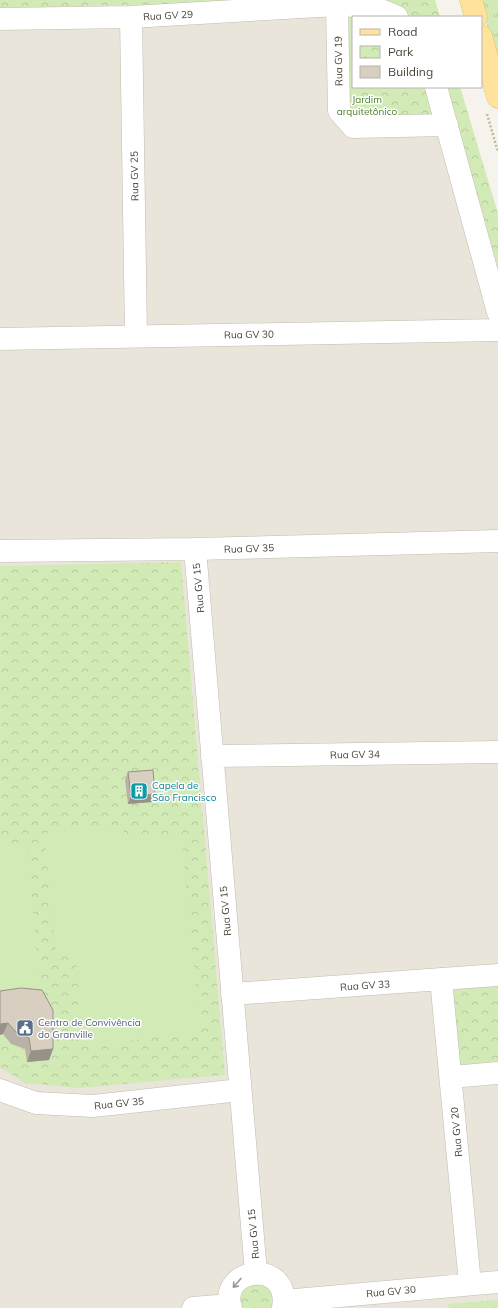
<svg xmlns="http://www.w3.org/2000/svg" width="498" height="1308" font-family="Mulish,sans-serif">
<defs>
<pattern id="grass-tufts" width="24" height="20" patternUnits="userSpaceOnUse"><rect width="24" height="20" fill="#d2eab5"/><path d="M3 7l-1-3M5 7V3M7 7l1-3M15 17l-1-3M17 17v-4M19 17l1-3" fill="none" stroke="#b6ca9c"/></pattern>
<pattern id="park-crowns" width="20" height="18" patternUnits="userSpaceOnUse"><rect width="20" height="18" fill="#d2eab5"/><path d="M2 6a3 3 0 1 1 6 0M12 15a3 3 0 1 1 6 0" fill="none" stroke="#b6ca9c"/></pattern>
</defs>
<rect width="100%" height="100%" fill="#f6f3ec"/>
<path fill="#eae5da" d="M0 0H435L440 17H353V87H460L498 214V1308H0Z"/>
<path fill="url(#grass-tufts)" d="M480 0H498V63Z"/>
<path fill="url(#park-crowns)" d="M0 0H329L0 8Z
M379 0H435L440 17H413L401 8Z
M341 9 386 17H353V87H432L442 121 355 123 343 109Z
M447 87H460L498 214V268Z
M181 562 225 1075 79 1088 25 1083 0 1067V566Z
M498 983V1061L463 1066 458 1059 453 993 459 986Z
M252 1281 273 1288 274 1308H239V1292Z
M498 1300V1308H449L448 1304Z"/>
<path fill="#d2eab5" d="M123 825 125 838 181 833 201 1033 84 1045 75 952 56 954 44 833Z
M27 843 40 991 0 995V845Z"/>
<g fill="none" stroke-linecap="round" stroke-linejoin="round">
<defs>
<path id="minor" d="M337 5 339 111 353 127 447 125
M131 17 136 336
M0 19 131 17 337 5C359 6 377 6 397 17
M436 87 498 312
M0 339 498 330
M195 549 256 1273
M0 551 195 549 498 541
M212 756 498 752
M441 979 470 1284
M232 994 498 975
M451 1077 498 1073
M0 1090 36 1103 93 1106 240 1090
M284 1301 498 1282
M193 1308 230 1305
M231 1308C217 1268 291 1257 283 1308"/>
<path id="major" d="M471 0 476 17
M481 36 498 97"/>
</defs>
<use href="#minor" stroke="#c2bbae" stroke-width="23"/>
<use href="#major" stroke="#e6c16a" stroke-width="23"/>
<path stroke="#c4b79f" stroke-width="2.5" stroke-dasharray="2 2" stroke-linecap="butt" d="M487 114 498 152"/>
<use href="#minor" stroke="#fff" stroke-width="22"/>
<use href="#major" stroke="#ffe39c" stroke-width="22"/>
</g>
<path fill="#bab2a6" d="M128 772 152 802 128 804 125 780Z
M0 991 53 1049 49 1060 27 1062 25 1049 11 1044 3 1034 0 1035Z"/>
<path fill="#979187" d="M155 794 152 802 128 804 131 796Z
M8 1023 3 1034 0 1035V1024Z
M53 1049 49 1060 27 1062 31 1051Z"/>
<path fill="#d8cfc1" stroke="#979187" d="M153 770 155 794 131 796 128 772Z
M21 988 42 990 53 1010V1049L31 1051 29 1038 16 1032 8 1023 0 1024V991Z"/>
<defs><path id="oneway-shaft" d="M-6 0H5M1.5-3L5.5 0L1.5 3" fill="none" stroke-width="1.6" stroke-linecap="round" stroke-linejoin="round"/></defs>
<use stroke="#9c9892" href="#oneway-shaft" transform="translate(237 1283) rotate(131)"/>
<defs>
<symbol id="building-square" viewBox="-11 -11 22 22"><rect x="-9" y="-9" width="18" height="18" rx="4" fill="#0f9aa8" stroke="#fff"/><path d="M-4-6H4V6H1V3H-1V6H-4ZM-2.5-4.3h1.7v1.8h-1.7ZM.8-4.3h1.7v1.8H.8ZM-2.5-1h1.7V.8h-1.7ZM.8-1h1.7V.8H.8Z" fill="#fff"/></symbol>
<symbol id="civic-square" viewBox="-11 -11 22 22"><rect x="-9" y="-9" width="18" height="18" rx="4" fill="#5c6f8a" stroke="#fff"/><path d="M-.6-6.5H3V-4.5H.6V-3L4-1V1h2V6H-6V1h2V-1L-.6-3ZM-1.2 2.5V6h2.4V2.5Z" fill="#fff"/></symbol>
</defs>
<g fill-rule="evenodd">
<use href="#building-square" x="129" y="781" width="20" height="20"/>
<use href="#civic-square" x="15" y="1018" width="20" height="20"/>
</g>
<g text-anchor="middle" stroke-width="3" stroke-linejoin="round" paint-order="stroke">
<g font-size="10" fill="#4b4439" stroke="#fff">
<text transform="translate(168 15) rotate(-3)" y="4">Rua GV 29</text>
<text transform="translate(338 61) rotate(-91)" y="4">Rua GV 19</text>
<text transform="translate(134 176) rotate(-91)" y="4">Rua GV 25</text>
<text transform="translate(249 334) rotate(-1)" y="4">Rua GV 30</text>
<text transform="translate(249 548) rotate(-2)" y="4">Rua GV 35</text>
<text transform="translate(198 588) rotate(-95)" y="4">Rua GV 15</text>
<text transform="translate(355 754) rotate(-1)" y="4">Rua GV 34</text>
<text transform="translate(225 911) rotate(-95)" y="4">Rua GV 15</text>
<text transform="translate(365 985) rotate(-4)" y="4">Rua GV 33</text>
<text transform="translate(119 1103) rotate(-6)" y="4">Rua GV 35</text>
<text transform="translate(456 1132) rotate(-95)" y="4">Rua GV 20</text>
<text transform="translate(253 1234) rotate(-95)" y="4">Rua GV 15</text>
<text transform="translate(391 1291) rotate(-5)" y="4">Rua GV 30</text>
</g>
<g font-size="10" fill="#4a7f2a" stroke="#fff">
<text x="367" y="103">Jardim<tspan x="367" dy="12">arquitetônico</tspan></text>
</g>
<g font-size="10" fill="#0d838f" stroke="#fff" text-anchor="start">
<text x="152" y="789">Capela de<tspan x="152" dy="12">São Francisco</tspan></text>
</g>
<g font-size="10" fill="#4e5e75" stroke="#fff" text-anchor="start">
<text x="38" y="1026">Centro de Convivência<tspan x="38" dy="12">do Granville</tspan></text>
</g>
</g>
<rect x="352" y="16" width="130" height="72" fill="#ffffff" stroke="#b7b4b0"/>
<rect x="360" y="29" width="20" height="6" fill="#ffe39c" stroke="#b7b4b0"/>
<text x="388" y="36" font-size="12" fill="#4b4439">Road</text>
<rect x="360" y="46" width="20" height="12" fill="url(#park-crowns)" stroke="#b7b4b0"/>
<text x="388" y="56" font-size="12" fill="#4b4439">Park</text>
<rect x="360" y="66" width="20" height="12" fill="#d8cfc1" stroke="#b7b4b0"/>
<text x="388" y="76" font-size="12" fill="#4b4439">Building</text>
</svg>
